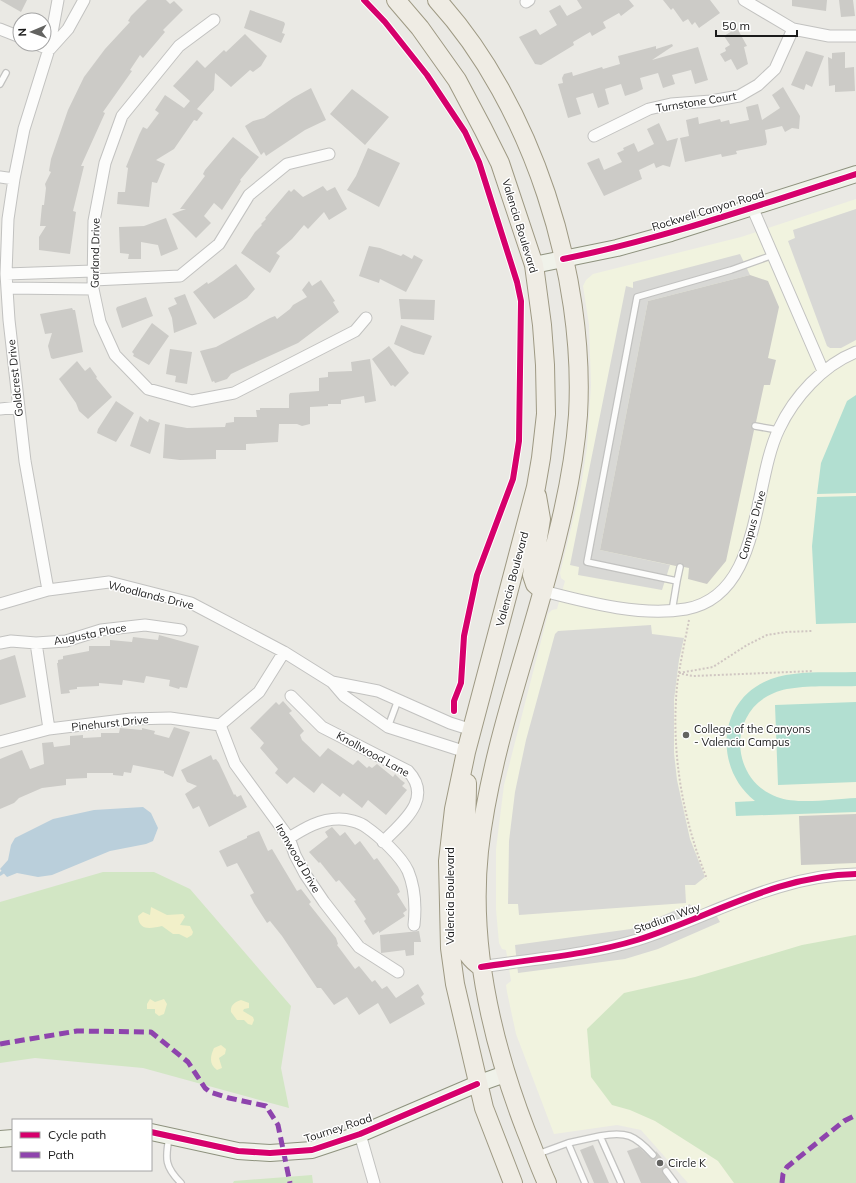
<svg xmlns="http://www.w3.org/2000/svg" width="856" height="1183" font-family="Mulish,sans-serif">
<rect width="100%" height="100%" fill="#eae9e4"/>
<path fill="#f1f3df" d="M856 199V1183H688L641 1130 617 1125 554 1134 516 1034 507 992 506 985 511 981 506 950 502 949 499 943 496 910V849L504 785 548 614 552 610 557 609 565 581 561 578 560 573 580 492 587 448 591 385 589 325 583 286 586 280 593 274 741 237Z"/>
<path fill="#d2e6c4" d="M103 872H154L190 889 291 1006 281 1068 289 1108 143 1068 35 1058 0 1063V902Z
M856 935V1183H734L718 1161 655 1121 630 1110 612 1105 591 1077 587 1029 624 993 695 977 802 945Z
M312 1175 313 1183H233L234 1181Z"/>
<path fill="#f2f0c9" d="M151 907 167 915 183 914 185 917 180 925 190 926 193 932 192 935 187 938 179 934H173L162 926C152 928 139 932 138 916L143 912 150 915Z
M150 999 155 1002 164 999 167 1004 164 1014 159 1016 155 1013V1009H147V1004Z
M241 1000 249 1003V1008L244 1009 243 1011 253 1017 254 1020 252 1025 248 1024 244 1020H237L231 1012C230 1005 235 1002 241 1000Z
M221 1045 226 1049 225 1054 219 1058 222 1068 217 1070C209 1064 210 1057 214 1048Z"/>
<path fill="#b2dfd1" d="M856 395V493L817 494 821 463 847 401Z
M856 496V623L816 624 812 546 817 497Z
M856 672V686C833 687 794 684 774 693 727 712 730 780 777 797 798 805 833 799 856 798V812L736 816 735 802 755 801C713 768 717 699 771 679 796 670 829 673 856 672Z
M856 702V782L778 785 775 705Z"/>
<path fill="#d8d8d5" d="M856 209V340L841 348H830L827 346 788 241 795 238 793 230Z
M740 254 750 275 648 301 600 550 670 565 662 590 578 575 579 567 570 565 626 286 633 288V282Z
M651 625 652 634 684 638 679 660 674 700V753L677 780 690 839 705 877 695 885H685L686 903 519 915 518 904H508L509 841 515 792 526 740 555 634 558 631Z
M690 904 698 920 715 913 720 922 658 949 625 959 518 973 515 945 631 929Z"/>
<path fill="#bacfdb" d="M143 807 151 813 158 828 153 841 146 844 110 851 52 875 38 877 17 873 7 877 0 869 8 860 11 845 15 838 53 819 94 810Z"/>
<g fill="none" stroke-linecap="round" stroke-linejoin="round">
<path stroke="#bacfdb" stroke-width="3.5" d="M0 874 3 872"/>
</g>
<path fill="#cccbc7" d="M0 0H27L21 12Z
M147 0H166L170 4 174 1 183 10 163 30 165 32 143 58 140 55 130 70 132 71 103 112 105 113 81 166H84L73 211 76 212 70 254 39 250V237L46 226H40L42 205H44L46 188 45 184 51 172 49 171 51 159 68 110 84 77 105 49 130 22 128 21 131 16Z
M577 0H629L634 6 621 16 619 13 603 22 606 28 592 36 590 32 573 42 574 45 541 65 535 64 519 37 536 29 540 35 557 25 549 11 560 5 567 16 582 8Z
M663 0H710L720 13 699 28 695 22 692 25 688 19 683 22 673 8 671 10Z
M792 0H827L826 11 792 6Z
M839 0H853L855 16 841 17Z
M250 10 284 22 285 24 282 33 285 34 281 43 244 28Z
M737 28 747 46 744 47 748 64 737 70 731 59 725 62 720 54 726 51 725 48 730 45 724 36Z
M245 34 267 56 261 66 253 72 250 70 231 87 215 73 214 90 197 109 203 113 197 121 194 120 174 149 156 160 165 164 157 183 152 182 149 207 117 204 118 192H125L128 168 126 167 139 135 143 127 147 129 159 113 155 110 165 95 184 108 190 101 173 86 197 60 205 68 224 50 226 52Z
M672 44 673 46 652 60 698 47 708 80 695 84 691 70 672 75 675 84 663 88 658 73 640 78 643 89 637 92 625 96 621 84 605 89 609 104 598 108 593 93 576 98 581 114 568 118 558 84 563 83 562 78 564 74 572 72 573 76 602 67 603 69 620 64 618 56 656 46V49Z
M806 51 824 56 812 87 806 84 804 90 791 85Z
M845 52V68L854 67 855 91 835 92V85L829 86 828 57 832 59V53Z
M783 87 800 116 799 129 792 128 785 132 782 126 765 130 767 142 766 145 736 151 737 154 722 157 721 154 685 162 680 138 689 136 686 120 698 117 699 124 720 119 721 122 729 120 730 124 749 120 746 107 758 104 762 120 780 108 772 95Z
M311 88 326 120 305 130 266 156 264 152 261 155 245 126 253 121 264 118 293 98Z
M352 89 389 117 365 145 330 114Z
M659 123 667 141 678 138 670 167 663 165 656 168 654 163 639 170 642 179 604 196 587 163 599 158 604 170 622 162 617 153 624 150 623 148 634 143 638 152 654 144 647 129Z
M233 137 259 157 240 180 241 181 222 210 214 203 204 216 211 223 196 238 172 214 186 209H180L205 176 203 174 205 170Z
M368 148 400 163 379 207 347 190 356 176Z
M323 186 327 191 335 187 347 209 329 220 324 212 308 229 304 225 292 239 276 253 280 256 270 273 241 253 255 232 262 225 261 224 266 219 265 218 289 190 291 192 294 189 303 197Z
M166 218 178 249 161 256 158 245 141 242V259H128L129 254 120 253 119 227 144 226Z
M369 246 380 248 401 256 403 254 412 259 414 255 423 260 406 292 380 279 379 283 359 276Z
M236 264 255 289 247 298 214 319 193 292 207 282 208 284 213 281Z
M750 275 768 281 779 307 768 358 776 360 770 385H764L756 422 751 425 754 430 726 561 707 584 688 579 689 568 684 567 681 563 676 566 600 550 648 301Z
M321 280 335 301 333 302 339 312 298 343 252 364 231 374 227 379 215 383 214 381 212 382 200 351 216 347 270 318 275 316 277 319 290 309 293 305 307 297 302 290 309 281 312 286Z
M185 294 197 324 174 333 172 318 168 308 177 304 174 298Z
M146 297 153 316 122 328 116 309 117 307Z
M399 299 435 300 434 320 401 319Z
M72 308 73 310H75L83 352 53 359 51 358 48 346 52 333 45 334 40 314Z
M152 323 169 336 149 365 133 356 134 354 132 352Z
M401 325 432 336 424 355 414 353 394 344Z
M389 346 409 373 395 387 393 385 391 386 372 359Z
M170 349 192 352 187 384 175 382 176 376 166 374Z
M370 359 376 401 365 403 364 396 341 400V404H328V406L310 407V424L302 426 297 424H279L278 442 246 444V450H216V459L180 460 163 458 165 424 187 428 225 427 226 423 234 422V417H257L256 410H260V408H289V395L290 393 319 391V378L328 377V372L352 371 351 362Z
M77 361 85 371 90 367 97 377 96 378 112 397 88 419 79 411 76 403 59 379Z
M116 401 134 413 116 442 97 433 98 429Z
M140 416 148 422 149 419 160 423 150 454 130 446Z
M159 635 199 646 187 688 180 687 179 689 169 686 170 680 146 676 144 683 123 680 122 685 99 683V686L77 687V689L69 690 70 693 61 694 57 663H58V660L63 659V656L89 651V646H110V640L132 642 133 637 158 640Z
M15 655 26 697 0 705V660Z
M283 701 292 711 289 713 304 731 300 735 302 740 320 757 328 748 353 765 358 760 367 768 369 766 372 768 377 764 393 777 395 774 401 780 405 783 402 786 407 790 386 815 368 800 362 808 343 793 340 797 322 783 314 793 294 777 287 784 275 773 278 769 260 748 264 743 250 728 276 702 279 705Z
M174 727 190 732 173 777 164 773V771L133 765 131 773 124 772 123 776 113 775V773H87V778L66 779V785L42 788 19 798 14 803 0 809V759L22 750 30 769 44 764 42 743 53 742 54 747 70 745V736L83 735V738L101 737V733H119L120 728 142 730V728L155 731 154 734 169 738Z
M211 755 213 760 216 759 219 763 234 795 235 794 237 797 241 795 247 807 209 827 199 806 193 809 185 794 197 786 187 782 181 770Z
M856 814V863L801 865 799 816Z
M332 827 340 836 345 832 355 845 360 841 374 860 377 858 398 887 400 892 397 894 407 910 403 913 405 916 379 933V931L373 935 364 921 366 919 354 901 356 900 339 880 336 882 320 862 319 863 309 852 328 837 325 832Z
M259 831 268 851 272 849 297 891 301 889 311 902 309 904 336 938 338 944 337 945 355 969 359 966 372 982 375 980 382 989 387 986 396 998 418 984 424 994 421 997 425 1004 390 1024 378 1003 359 1015 347 997 334 1005 321 988H317L282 936 270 921 267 923 254 903 250 895 254 893 237 863 227 867 219 851 247 838V836Z
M419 931 421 942H414V955L406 956 405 950 381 953 380 935Z
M593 1145 609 1183H594L580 1150Z
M639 1147 652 1159 657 1157 656 1151 670 1168 664 1167 662 1171 670 1183H641L627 1151Z"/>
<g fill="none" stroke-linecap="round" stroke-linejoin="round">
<defs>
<path id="lane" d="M0 84 6 73
M755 426 778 430
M677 581 680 567
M672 611 677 581 587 562 637 297 731 270 773 255
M388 727 398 700
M600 1136C626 1131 635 1135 653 1155
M169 1138C165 1159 165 1167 181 1183
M568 1143 585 1183
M538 1154 568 1143 600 1136 621 1183
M666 1171 675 1183"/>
<path id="street" d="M744 0 793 29 829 36H856
M526 2 529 0
M214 20 179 46 122 116 105 163 94 221 93 289 100 322 115 355 148 389 192 401 234 393 355 331 366 318
M0 29 20 37
M36 44 49 49
M50 49 68 29 84 0
M594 136 649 109 671 104 711 101 739 96 758 85 775 69 793 29
M0 177 14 179
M752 207 823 371
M6 274 93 271
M93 280 180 276 219 244 249 195 287 164 329 154
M7 288 93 289
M0 409 19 407
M48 590 25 461 9 320 6 274 8 219 14 179 24 129 49 49 58 0
M543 591C586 602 640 617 686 609 763 595 752 484 779 429 794 397 823 365 856 352
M0 604 48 590 109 582 191 603 284 652 332 682 344 696 388 727 466 752
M0 643 11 641 36 643 66 641 101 630 145 625 181 630
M36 643 49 729
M332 682 378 691 450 723 472 730
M291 696 322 727 408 771C434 799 402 822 383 842
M220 725 235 764 289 838 295 855 305 874 324 902 359 947 398 972
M220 725 259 692 284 652
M0 742 49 729 131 719 170 718 220 725
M289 838C305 828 320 819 339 819 347 819 360 822 366 827 379 836 401 856 408 871 415 888 416 907 414 925
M481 967C532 959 588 955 637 940 710 917 777 875 856 874
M360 1134 374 1183"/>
<path id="secondary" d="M534 265 617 248 671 233 856 174
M151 1132 238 1151 270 1153 312 1150 360 1134 477 1084 505 1074
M0 1139 13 1138"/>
<path id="primary" d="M396 0 420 28 457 80 483 129 500 163 534 265 542 325 545 365 546 414 541 458 536 487 466 752 454 809 448 861 450 948 455 984 484 1108 513 1183
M437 0C532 104 586 275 578 415 575 456 567 497 557 537 532 642 491 744 479 851 469 946 492 1043 526 1131 533 1148 539 1166 547 1183
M537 496 541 519 532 575 535 584 543 591
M467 783C467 829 461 875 464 921 465 930 464 943 467 952 470 959 476 963 481 967"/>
</defs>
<use href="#lane" stroke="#c2c2c0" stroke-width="8"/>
<use href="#street" stroke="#c2c2c0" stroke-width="13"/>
<use href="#secondary" stroke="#8e927e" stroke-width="18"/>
<use href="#primary" stroke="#9e9983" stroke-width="20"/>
<path stroke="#d0c6c2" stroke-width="2" stroke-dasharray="2 2" stroke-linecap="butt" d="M364 0 385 22 427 75 465 132 479 162 517 282 521 301 519 441 513 479 477 575 464 636 461 683 454 701V711
M689 620C685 641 680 663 677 686 671 751 682 818 707 879
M679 673 713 667 747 645 767 635 786 632 812 631
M682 674 693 676 813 671"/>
<use href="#lane" stroke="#fcfcfb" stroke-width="5.5"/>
<use href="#street" stroke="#fcfcfb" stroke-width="11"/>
<use href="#secondary" stroke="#f0f2ea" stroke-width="16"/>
<use href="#primary" stroke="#efece4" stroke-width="18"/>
<path stroke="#8e44ad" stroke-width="5" stroke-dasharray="10 5" stroke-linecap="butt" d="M0 1044 77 1031 151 1032 188 1062 205 1088 210 1092 229 1098 266 1106 278 1125 290 1183
M782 1183 783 1174 787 1167 844 1121 856 1115"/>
<defs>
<path id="cycleway" d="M364 0 385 22 427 75 465 132 479 162 517 282 521 301 519 441 513 479 477 575 464 636 461 683 454 701V711
M563 259C663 239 759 205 856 174
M481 967C532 959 588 955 637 940 710 917 777 875 856 874
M151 1132 238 1151 270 1153 312 1150 360 1134 477 1084"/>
</defs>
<use href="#cycleway" stroke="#fff" stroke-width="8"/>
<use href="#cycleway" stroke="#d6006c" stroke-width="6"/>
</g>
<g fill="#636361" stroke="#fff" stroke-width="1.5">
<circle cx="686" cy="735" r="4"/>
<circle cx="660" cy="1163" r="4"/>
</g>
<g text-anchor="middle" stroke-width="3" stroke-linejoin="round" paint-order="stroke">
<g font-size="11" fill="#1b1b1b" stroke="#fff">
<text transform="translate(696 102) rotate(-9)" y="4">Turnstone Court</text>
<text transform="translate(708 210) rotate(-17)" y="4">Rockwell Canyon Road</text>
<text transform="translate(520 226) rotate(73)" y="4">Valencia Boulevard</text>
<text transform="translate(95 253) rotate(-89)" y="4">Garland Drive</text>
<text transform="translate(15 378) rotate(-96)" y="4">Goldcrest Drive</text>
<text transform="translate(752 525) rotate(-74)" y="4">Campus Drive</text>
<text transform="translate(512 579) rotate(-75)" y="4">Valencia Boulevard</text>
<text transform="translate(151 595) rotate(14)" y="4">Woodlands Drive</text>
<text transform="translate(90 634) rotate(-11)" y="4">Augusta Place</text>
<text transform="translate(110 723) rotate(-6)" y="4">Pinehurst Drive</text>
<text transform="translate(373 754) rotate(29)" y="4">Knollwood Lane</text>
<text transform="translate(298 858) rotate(60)" y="4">Ironwood Drive</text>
<text transform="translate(450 896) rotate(-90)" y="4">Valencia Boulevard</text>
<text transform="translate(667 918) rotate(-20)" y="4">Stadium Way</text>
<text transform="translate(338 1128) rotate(-18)" y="4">Tourney Road</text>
</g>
<g font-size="11" fill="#1b1b1b" stroke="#fff" text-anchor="start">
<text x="694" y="733">College of the Canyons<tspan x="694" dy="13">- Valencia Campus</tspan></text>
<text x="668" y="1167">Circle K</text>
</g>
</g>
<rect x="12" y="1119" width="140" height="52" fill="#ffffff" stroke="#a4a4a4"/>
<rect x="20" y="1132" width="20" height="6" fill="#d6006c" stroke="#a4a4a4"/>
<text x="48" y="1139" font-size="12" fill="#1b1b1b">Cycle path</text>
<rect x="20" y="1152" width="20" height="6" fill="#8e44ad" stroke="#a4a4a4"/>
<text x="48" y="1159" font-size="12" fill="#1b1b1b">Path</text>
<g transform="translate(32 32) rotate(268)"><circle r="19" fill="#ffffff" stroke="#a4a4a4"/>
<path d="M0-3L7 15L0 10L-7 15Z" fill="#636361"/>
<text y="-6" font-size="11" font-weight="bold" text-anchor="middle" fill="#1b1b1b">N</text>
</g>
<path d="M716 30v6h81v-6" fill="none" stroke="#1b1b1b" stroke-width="2"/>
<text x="722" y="30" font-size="12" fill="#1b1b1b" stroke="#ffffff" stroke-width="3" paint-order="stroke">50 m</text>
</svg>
